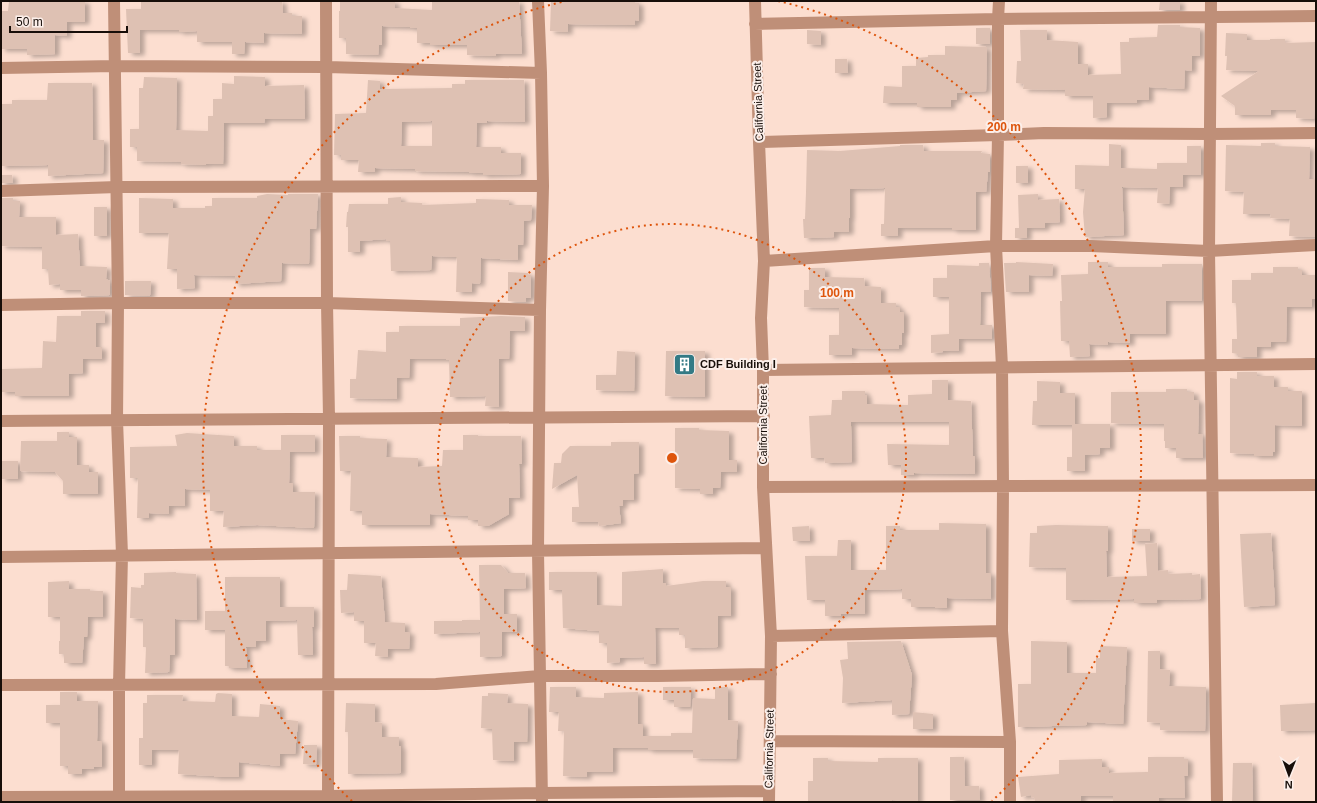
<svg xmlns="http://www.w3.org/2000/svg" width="1317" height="803" font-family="Helvetica,sans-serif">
<defs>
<filter id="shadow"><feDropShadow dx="4.5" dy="2.5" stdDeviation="2" flood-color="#0004"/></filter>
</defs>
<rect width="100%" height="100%" fill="#fcded0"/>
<path fill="#dec1b3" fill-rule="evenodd" filter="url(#shadow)" d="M9 1H85V22H67V36L55 35V54L27 55V49H1V11H8Z
M141 1H282L283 13H292V16H302V34L264 33V43L245 42 244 54H232V42H197V31L179 32V30H140V53H128L126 9H141Z
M340 1H395V8L432 10V1H519L522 54H496V56L467 55V45H430V43H417V28H410V27L382 26V45H379L378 55 346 54V38H339V11H340Z
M551 1H635V3H639V21L635 20V25L568 24V32L550 31Z
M1160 1H1180V10H1159Z
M1158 25H1180V27L1200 28V56H1192V71L1185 70 1184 89 1149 87V100H1137V103H1107V117L1093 118V96H1065V90L1023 89 1024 84 1016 83 1017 61H1021L1020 30H1047V40L1078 42V64H1088V75L1121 74 1120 42H1129V38L1157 37Z
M976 28H990V44H976Z
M807 30 821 31V45L807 44Z
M1226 33 1247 34V40H1270V39H1285V43L1316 42V105H1315L1314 119 1296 118V110H1271V115H1235V106L1221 96 1259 71 1226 70 1227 56H1225Z
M945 46 987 47 986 91 957 93V100H951V107H917V103H883L884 86 902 87V66H916V58L928 57V55H945Z
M835 59H847L848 73H835Z
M234 76 265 77V86L304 85 305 119H265L264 123H224L223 164H206V165L181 164V162L137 161V147H130V129H139V88H143L144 77 177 78 176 130 208 131V116H213V99H222V83L234 84Z
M368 80 380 81V89L452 88V84H465V80H524L525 122 487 121V123H477L476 147H501V153H521V174L483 175V173H469V172L415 171V169L375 168V172H358L359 160H341V155H334L335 114 366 113ZM432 121V146H401L402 122Z
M48 83H92L93 140H104L103 173 48 176V165L1 166V104H12V100H47Z
M1261 143H1275V146L1310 147 1309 179H1315V221H1316V237L1289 236 1290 219 1270 218 1271 214H1243L1244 192 1225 191 1226 145 1261 146Z
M1109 144 1121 145V168L1157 169V163H1187V146H1201V175H1183V187H1170L1169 204 1157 203 1158 188 1122 187 1124 235 1085 237 1083 212 1085 189H1075V165L1109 166Z
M900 145H923L924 151H982L981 153 990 154V172H988L986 192H976V230H952V228H898V236H881V224H884L885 188 850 189V218H849V232H834V237L804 238 803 219H805L806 192 807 150 840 151 900 146Z
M1016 166H1028V183H1016Z
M1 175H12L13 183H1Z
M267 194 288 195V194H318L316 229H310L309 264 282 263 281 281 235 284V276L194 275 195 288 177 289V269H167L169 233H139V198L173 199V208H205V206H212V198H257V196Z
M1038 194V200L1059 199 1060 222 1045 223V228H1027V238H1015V228H1019L1018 195Z
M401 197V202L422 203V205L476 203V199L509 200V205H532L531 220 524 221 523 245H518V260L481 258 480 284 472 283V292H456L457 257 432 256 431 270 391 271 390 241H386V239L360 241V252H348V227H346L347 212H348L349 204H388V198Z
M1 198H13V201H20L19 217H56V235L78 234 80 266 107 267 106 279 110 281V295L81 296V290H60V284L49 285 48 269H42V247L1 246Z
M94 207H107V236H94Z
M1016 262 1053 264 1052 276 1029 275V292H1006L1004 263H1016Z
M1088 262H1108V267H1162V264H1202V301H1166V334H1130V343L1108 342V345L1089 344 1090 356 1070 357 1069 341H1061L1060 301H1062L1061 275 1088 274Z
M979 263H989L991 292H981L980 325H992V339H959V351H943V352L931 353V335L949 334V297H933V278H947V265L979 266Z
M1273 267H1298V270H1302V275H1316V299H1312V307H1287L1286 342H1271V347H1257V357H1238V354L1232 353V339H1237L1236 303H1232V280H1251V273H1273Z
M809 268H825V277L864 278 865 286 881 287V303H896V307H900V312H904V333H902V345H899V349L852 348V355H829V335H839V308L804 307V290H809Z
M508 272 528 273V275H531V298H526V302L508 301Z
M125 281H151L150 296 125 295Z
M81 311H105V323H96V347H102V359H83V373L69 374V396H15V392H1V369L42 368 43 341 56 342 57 316H81Z
M501 316 525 317V331H510L509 359H499V407L485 406 486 396 450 397 449 360H446V359H410L409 378H397V399L350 398V379H356L358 350 386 352V332H399V326H460V318Z
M617 351 635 352 634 391 596 390V375H616Z
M666 351H705V397L665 396Z
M1237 372H1257V376H1274V387H1288V391H1302V426L1275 425V452H1273V456H1254V454L1230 453V378L1237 379Z
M932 380H948V400L971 401 973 456H975V474L914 473V475H901V465H888L887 444 949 445V422H851V426L852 462 825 463 824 458H811L809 416 831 415 832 400H842V391H865V395H867V404L908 405V395L932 394Z
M1037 381 1060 382V393H1075V424H1110V448H1100V454L1085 455V471H1067V457H1072V425H1032L1033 401H1037Z
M1166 389H1187V392H1194V400H1199L1198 434H1202L1203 458H1176V448H1165V441H1164V424L1111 423V392H1166Z
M675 428H699V430L729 431V460H737V472H721L720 488H713V494H700V489L675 488Z
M57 432H69V437H77V465H89V472H98V494H63V481L55 472 20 471 21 441H57Z
M187 433 234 436V446H257V450H281V435H315V452H290L289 483H293V492H315L314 528 257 525 223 527 224 511H210V490L185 489V506H169V514L149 513V518H137L138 478H130V447L177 446 175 435Z
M463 435H478V436H521L522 464H519L520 498H509V514L488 526H478V520H468V516L430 514V525H362V511H350L351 471H340L339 436H360V438L387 439 386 457 418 458V467L442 466 443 450H463Z
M611 442H639V473L634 474V500H623V506H619L621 523 599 526 598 522H572V507H579L577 475 552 489 554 463H561L562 454 570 446H611Z
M1 461H18V479H1Z
M939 523 986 524V573H991V599L947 598V608H935V607H911V599H902V589L865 590V614H841V616H825V600H807L805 556H837L838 540H851V570H886V526H900V530H939Z
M1056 525 1108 526V551H1106L1107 577 1147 576 1145 544 1157 543 1158 571 1168 570V574L1192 573V575L1200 574 1201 599 1157 600V603H1134V599L1066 600V568L1029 567 1030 533H1037V526Z
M809 526 810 541H793L792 527Z
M1132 529H1150V541H1132Z
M1271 533 1275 605 1244 607 1240 534Z
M479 565H501L508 573H525L526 588 504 589V614H517V632H502V656L480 657V632L434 634V621H462V620H480Z
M663 569V583H666V586L703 581H726V587H731V616H718V647L685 648V635H679V628H655L656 664H644V657L620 658V662L607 663V643H599V631L563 628 562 590H549V572H597V605L622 606V572Z
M176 572V573L196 574 197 620 175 619V655H170L169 672 145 673 146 647H143V619L130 618 131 587 141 588V585H144V573Z
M348 574 381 576 385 622 405 623V632H410L409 649H388V657L375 656 376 643H364V621H354V612L341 613 340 590H347Z
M225 577H280V607H314V627H312L313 655H298L297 620 266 621V641H256V647H246L247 668H229V666H225V630H205V611H225Z
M69 581V589H90V591H103V617H88L87 637H84L82 663H64V654H59V641H60V617H48V582Z
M901 641 912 675 909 714 892 715V700L842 703 843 678 840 660 848 659 847 642Z
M1031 641 1067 642V673H1096V658H1100V646L1127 647 1123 724 1087 722V725L1018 727V684H1031Z
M1148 651H1160V669L1170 670 1169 686 1206 687 1205 731 1160 730V723L1147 722Z
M550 687H576V697L604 698V693L638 692V724H643V736H671V733H692L693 698 715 699V687H728V720L738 721 736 759 693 758V750H648V748H613V772H587V777L563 776 564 731H558L559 712H549Z
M663 687H691L690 707H674V700H663Z
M60 692H77V701H98L97 741H102V767H94V769H82V774H68V766H60V723H46V705H60Z
M218 693 232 694V716L259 717 260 704 280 706V719L298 721 295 754H280V766L239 762V777H214V776L178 774 179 750H152V765H139V738H143V703H147V695H183L182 701 215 702 216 694Z
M488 693 508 694 507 703 528 704 527 742H514V761L493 760 492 729 481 728 482 696H488Z
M346 703 375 704V722L382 723V737H399V746H401V773L348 774V732H345Z
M1316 703V730L1281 731 1280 705Z
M913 712 933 714V729H913Z
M304 745H317L316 765 303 764Z
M950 757H964L965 786H979L980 800H950Z
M1148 757H1184V759H1188V776H1184L1185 798H1159V802H1113V796H1081V802H1035L1034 797 1031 798V795L1021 797 1018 777 1059 774V760L1102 759V767H1109V773L1146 772H1148Z
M813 758H828V761L878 762V758H918V802L892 800V802L834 801V802H808V781H813Z
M1233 763H1252L1253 802H1232Z"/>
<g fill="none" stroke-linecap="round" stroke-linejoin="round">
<path stroke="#bf8f78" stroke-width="12" d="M114 1 118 303 117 420 122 555 119 685V802
M326 1 327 303 329 418 328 802
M538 1 541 73 543 186 540 310 538 551 542 802
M755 1 759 142 764 261 761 318 763 370V487L771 636 769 802
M999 1 998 19V135L996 246 1002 367 1003 486 1002 631 1010 742V802
M1211 1 1209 251 1217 802
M755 24 998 19 1316 16
M1 68 115 66 327 67 541 73
M759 142 998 135 1044 133 1210 134 1316 133
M1 191 117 187 543 186
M764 261 996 246H1091L1209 251 1316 245
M1 305 118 303H327L540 310
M763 370 1316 364
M1 421C255 418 509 419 764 416
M763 487 1316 485
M1 557 765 548
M771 636 1002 631
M1 685 436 684 540 676H658L771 674
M770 741 1010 742
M1 797 328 796 543 793 768 791"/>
</g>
<g fill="none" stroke="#de550c" stroke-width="2" stroke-dasharray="2 4">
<circle cx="672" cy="458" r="234"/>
<path d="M352 801A469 469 0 0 1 566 1M778 1A469 469 0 0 1 992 801"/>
</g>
<defs>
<symbol id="building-square" viewBox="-11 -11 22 22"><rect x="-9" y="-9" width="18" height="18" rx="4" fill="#337a85" stroke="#fcefea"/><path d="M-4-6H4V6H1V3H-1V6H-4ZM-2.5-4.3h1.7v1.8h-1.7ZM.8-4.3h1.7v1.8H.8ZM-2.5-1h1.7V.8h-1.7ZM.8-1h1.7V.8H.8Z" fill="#fff"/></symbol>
</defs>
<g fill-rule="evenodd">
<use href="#building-square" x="672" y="352" width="25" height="25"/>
</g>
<g text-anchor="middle" stroke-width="4" stroke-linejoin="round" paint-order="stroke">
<g font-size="11" fill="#170e09" stroke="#fcefea">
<text transform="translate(758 102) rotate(-92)" y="4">California Street</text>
<text transform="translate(763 425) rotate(-90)" y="4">California Street</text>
<text transform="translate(769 749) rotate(-89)" y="4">California Street</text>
</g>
<g font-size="11" font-weight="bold" fill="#170e09" stroke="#fcefea" text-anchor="start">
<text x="700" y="368">CDF Building I</text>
</g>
</g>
<circle cx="672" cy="458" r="6" fill="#de550c" stroke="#fcefea" stroke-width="2"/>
<g font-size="12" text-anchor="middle" font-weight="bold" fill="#de550c" stroke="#fcefea" stroke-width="4" stroke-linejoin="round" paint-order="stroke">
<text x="1004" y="131">200 m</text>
<text x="837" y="297">100 m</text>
</g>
<rect width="1317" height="803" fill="none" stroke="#170e09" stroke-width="4"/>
<g transform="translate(1289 775) rotate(181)" stroke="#fcefea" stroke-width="3" paint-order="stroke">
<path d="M0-3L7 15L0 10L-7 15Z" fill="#170e09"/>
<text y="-6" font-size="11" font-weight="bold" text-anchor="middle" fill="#170e09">N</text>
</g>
<path d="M10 26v6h117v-6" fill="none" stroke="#170e09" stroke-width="2"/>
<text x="16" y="26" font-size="12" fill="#170e09" stroke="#fcefea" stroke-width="3" paint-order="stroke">50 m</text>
</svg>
